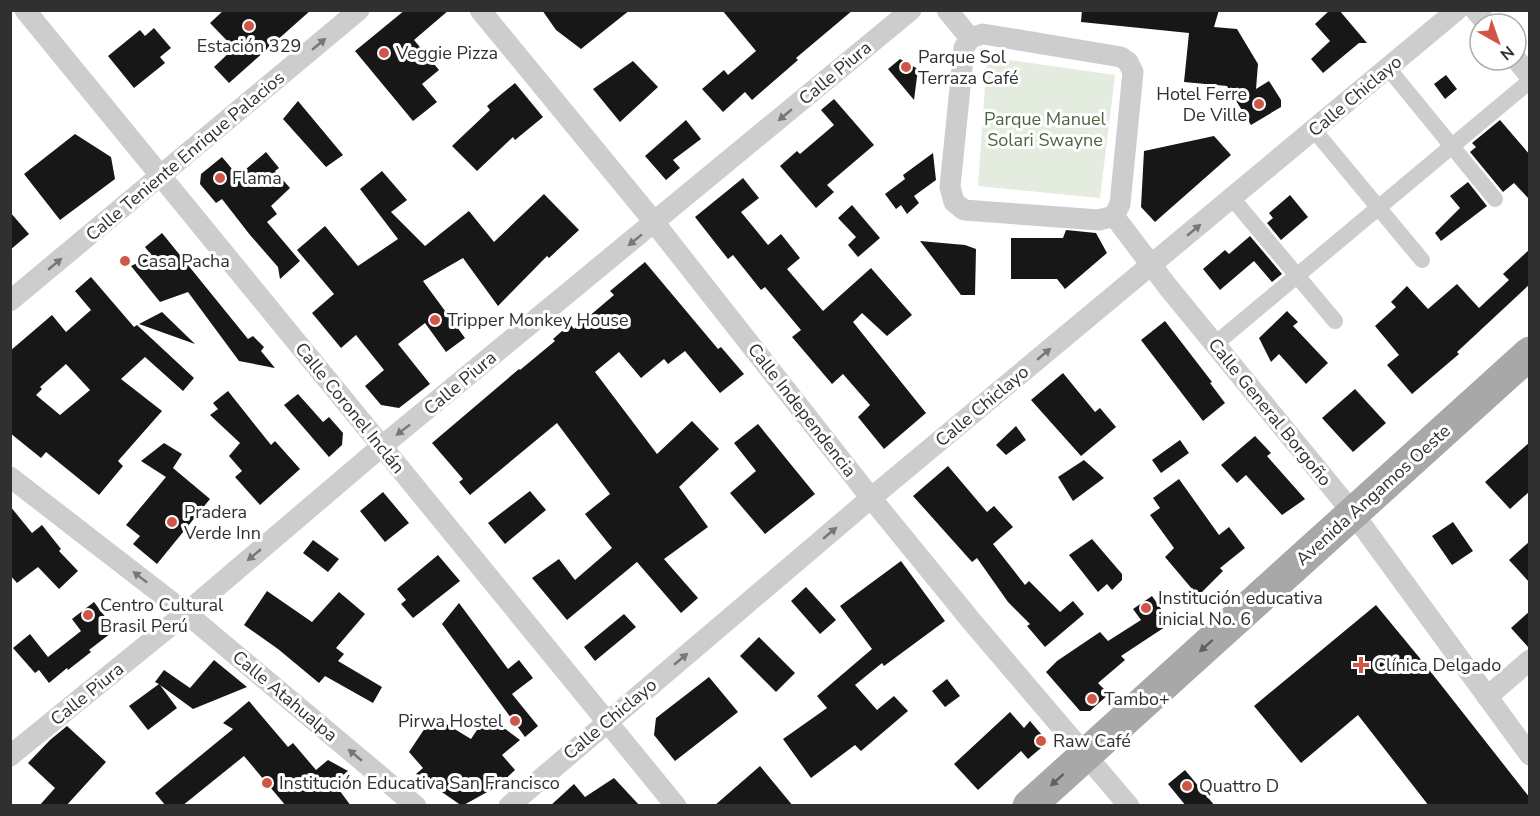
<svg xmlns="http://www.w3.org/2000/svg" width="1540" height="816" font-family="'Nunito Sans',sans-serif">
<rect width="100%" height="100%" fill="#fff"/>
<path fill="#e4ebdf" d="M987 57 1115 75 1100 198 978 186Z"/>
<path fill="#171717" fill-rule="evenodd" d="M224 10H311L229 83 214 67 234 48 210 23Z
M405 10H449L414 40 439 70 422 84 437 102 413 121 355 51Z
M542 10H630L581 49 556 30Z
M722 10H853L796 58 798 60 752 100 745 92 723 112 702 89 724 70 728 75 756 51Z
M1082 10H1219L1214 27 1237 29 1258 64 1256 89 1269 81 1281 100V107L1251 125 1227 86 1184 82 1189 33 1081 22Z
M1330 10H1339L1367 43H1359L1323 73 1311 59 1330 41 1315 24Z
M154 28 171 48 160 57 165 63 134 88 108 56 140 30 145 36Z
M900 59 918 69 914 100 888 69Z
M633 61 658 87 620 122 593 89Z
M1446 75 1457 89 1445 99 1434 84Z
M515 83 543 117 515 140 513 137 477 171 452 146 490 110 487 106Z
M834 99 874 145 827 185 834 192 816 208 780 166 797 151 800 154 834 125 821 110Z
M298 101 343 155 326 167 283 119Z
M686 120 701 139 673 160 680 168 666 180 645 156Z
M1500 120 1530 155V200L1514 183 1503 192 1470 152 1476 147 1472 143Z
M75 134 111 157 115 179 60 220 24 174Z
M1214 136 1231 155 1155 222 1141 207 1144 151Z
M266 152 279 168 275 171 290 188 271 206 277 214 267 222 300 261 280 279 278 267 250 235 222 199 216 203 200 184 201 174 222 157 238 176Z
M933 153 936 180 914 196 919 203 907 214 901 205 896 209 885 194 905 179 903 175Z
M382 171 407 200 391 212 425 246 469 211 494 242 544 194 579 230 549 258 547 256 498 306 463 258 423 281 465 338 446 352 425 323 398 344 430 384 399 408 381 405 365 386 384 370 356 335 341 348 312 313 334 294 297 250 325 226 358 266 398 239 360 189Z
M743 178 759 198 741 212 768 245 781 234 800 258 787 269 823 311 871 268 912 315 887 336 862 313 853 322 926 413 884 449 858 417 870 405 843 374 832 384 792 337 801 330 765 287 761 290 733 255 728 259 695 217Z
M1468 182 1487 206 1441 241 1435 233 1460 208 1450 196Z
M1290 195 1308 217 1281 240 1267 223 1273 218 1269 213Z
M852 205 880 238 858 257 848 245 856 237 838 218Z
M10 212 29 234 10 250Z
M1066 230 1096 233 1107 253 1065 289 1057 279H1011V238H1063Z
M162 233 248 339 253 336 264 347 261 351 275 368 239 361 188 292 160 302 131 266 152 256 145 247Z
M1250 236 1282 274 1272 282 1254 261 1220 290 1203 269 1225 250 1229 254Z
M920 241 965 245 976 249 975 295H961Z
M1530 249V284L1457 352 1459 354 1412 394 1387 365 1399 355 1375 326 1396 307 1391 302 1407 286 1428 309 1457 284 1479 308 1509 280 1503 274Z
M645 262 718 349 721 347 744 374 720 393 685 351 668 364 664 359 641 378 619 352 595 372 657 454 692 421 719 449 679 487 708 527 664 559 698 598 681 613 637 562 567 620 532 578 559 559 575 580 612 548 585 514 610 494 557 423 470 495 459 482 463 479 432 443 519 369 520 370 555 341 553 339 570 324 574 329 614 295 610 291Z
M91 277 134 327 137 325 194 378 183 391 145 357 121 379 162 411 118 461 123 466 99 495 46 452 41 458 10 433V351L52 315 66 332 91 310 75 291ZM66 364 90 390 60 415 36 395 42 389 40 387Z
M1287 311 1298 322 1293 326 1328 363 1306 384 1279 354 1271 362 1259 338Z
M162 312 195 344 139 324Z
M1165 321 1212 382 1210 383 1225 403 1203 421 1141 340Z
M1063 373 1095 412 1100 408 1116 427 1081 456 1031 400Z
M1355 389 1386 423 1353 452 1322 418Z
M228 391 271 445 275 441 300 469 260 505 235 477 242 471 229 456 240 443 210 415 218 409 213 403Z
M298 394 323 422 329 417 343 433 342 445 329 457 284 405Z
M758 424 815 494 765 534 730 493 756 471 734 443Z
M1016 426 1026 440 1006 455 996 445Z
M1255 436 1271 453 1267 456 1305 499 1282 515 1246 475 1237 483 1221 465Z
M1180 440 1189 453 1161 473 1152 460Z
M1530 442V491L1510 509 1485 482Z
M164 443 182 454 173 468 210 499 157 564 133 544 140 536 126 525 166 477 141 461Z
M1084 460 1104 478 1073 501 1058 477Z
M948 466 987 512 994 506 1013 527 993 544 1025 585 1029 581 1060 612 1073 601 1084 614 1045 647 1027 626 1030 624 1008 602 977 558 972 562 913 496Z
M1179 479 1219 535 1229 527 1245 548 1220 568 1223 571 1198 596 1165 557 1174 548 1150 515 1160 508 1153 498Z
M530 491 546 510 505 544 488 523Z
M383 492 409 523 385 542 360 511Z
M10 506 32 533 42 525 61 549 59 551 78 571 59 589 38 567 17 583 10 575Z
M1453 522 1473 551 1452 565 1432 536Z
M1092 539 1122 574V580L1112 590 1107 584 1098 592 1069 555Z
M313 540 339 559 328 572 303 553Z
M1530 541V583L1509 560Z
M438 555 460 581 413 618 401 604 406 600 397 589Z
M901 561 945 621 884 666 882 663 855 685 877 710 894 696 908 711 861 751 855 745 811 778 783 739 827 708 817 696 872 649 840 606Z
M806 587 836 620 820 634 791 601Z
M267 591 312 622 339 592 365 614 336 648 344 654 338 661 382 687 373 703 325 676 319 683 278 649 244 625Z
M1152 596 1171 623 1121 656 1125 660 1098 683 1109 694 1090 711H1080L1046 672 1057 661 1100 632 1108 641 1141 620 1133 609Z
M94 602 115 630 89 650 91 652 68 670 67 668 49 683 39 670 35 673 13 648 30 634 48 657 81 631 72 619Z
M459 603 508 669 519 660 533 678 512 694 538 726 525 737 442 624Z
M1376 605 1423 662 1530 798V806H1429L1358 715 1301 763 1254 706Z
M1530 611V648H1529L1511 628Z
M624 614 636 627 595 661 584 647Z
M759 637 795 673 776 692 740 656Z
M214 660 247 687 193 709 160 685 177 708 148 730 129 706 159 684 155 682 164 670 190 688Z
M709 677 738 712 675 761 654 735 656 718Z
M947 679 960 696 945 707 932 691Z
M249 701 288 747 293 743 316 770 328 760 348 771 334 783 351 806H286L244 756 182 806H166L155 793 233 729 223 723Z
M1010 712 1024 728 1030 721 1048 742 1028 759 1021 751 978 790 954 764Z
M487 715 520 740 502 755 515 770 498 786 462 806 416 774 423 768 409 752 433 716 471 739Z
M67 726 106 762 66 806H39L55 788 28 763 50 740Z
M760 766 793 806H714Z
M1185 770 1215 806H1186L1168 784Z
M614 778 640 806H550L574 784 585 797Z"/>
<g fill="none" stroke-linecap="round" stroke-linejoin="round">
<path stroke="#cdcdcd" stroke-width="16" d="M1388 68 1495 199
M1314 130 1422 260
M1232 198 1335 321
M1214 345 1530 81"/>
<path stroke="#cdcdcd" stroke-width="21" d="M25 10 676 806
M480 10 646 212 871 498 973 623 1129 806
M947 10 970 38
M1475 10 1487 24
M983 34 1121 57 1128 62 1133 72 1120 204 1114 216 1099 220 964 210 954 202 950 187 964 48 970 38Z
M1516 59 1530 76
M1114 216 1168 287 1353 513 1530 755
M10 301 359 10
M10 477 186 613 416 806
M1487 697 1530 660
M10 756 186 613 381 447 911 10
M509 806 871 498 1457 10"/>
<path stroke="#a8a8a8" stroke-width="33" d="M1029 806 1530 353"/>
</g>
<defs><path id="oneway-solid" d="M-6-.8H1V-3.2L6.5 0L1 3.2V.8H-6Z" transform="scale(1.5)"/></defs>
<g fill="#777">
<use href="#oneway-solid" transform="translate(319 44) rotate(-40)"/>
<use href="#oneway-solid" transform="translate(785 115) rotate(140)"/>
<use href="#oneway-solid" transform="translate(1194 230) rotate(-40)"/>
<use href="#oneway-solid" transform="translate(635 240) rotate(141)"/>
<use href="#oneway-solid" transform="translate(55 264) rotate(-40)"/>
<use href="#oneway-solid" transform="translate(1044 354) rotate(-40)"/>
<use href="#oneway-solid" transform="translate(403 430) rotate(142)"/>
<use href="#oneway-solid" transform="translate(830 533) rotate(-40)"/>
<use href="#oneway-solid" transform="translate(254 555) rotate(140)"/>
<use href="#oneway-solid" transform="translate(140 577) rotate(-142)"/>
<use href="#oneway-solid" transform="translate(681 659) rotate(-40)"/>
<use href="#oneway-solid" transform="translate(355 755) rotate(-140)"/>
</g>
<g fill="#606060">
<use href="#oneway-solid" transform="translate(1206 646) rotate(138)"/>
<use href="#oneway-solid" transform="translate(1057 780) rotate(138)"/>
</g>
<g fill="#d05648" stroke="#fff" stroke-width="2">
<circle cx="249" cy="26" r="6"/>
<circle cx="384" cy="53" r="6"/>
<circle cx="906" cy="67" r="6"/>
<circle cx="1259" cy="104" r="6"/>
<circle cx="220" cy="178" r="6"/>
<circle cx="125" cy="261" r="6"/>
<circle cx="435" cy="320" r="6"/>
<circle cx="172" cy="522" r="6"/>
<circle cx="1146" cy="608" r="6"/>
<circle cx="88" cy="615" r="6"/>
<path d="M1358 656h6v6h6v6h-6v6h-6v-6h-6v-6h6z"/>
<circle cx="1092" cy="699" r="6"/>
<circle cx="515" cy="721" r="6"/>
<circle cx="1041" cy="741" r="6"/>
<circle cx="267" cy="783" r="6"/>
<circle cx="1187" cy="786" r="6"/>
</g>
<g text-anchor="middle" stroke-width="6" stroke-linejoin="round" paint-order="stroke">
<g font-size="18" fill="#303030" stroke="#fff" text-anchor="start">
<text x="249" y="52" text-anchor="middle">Estación 329</text>
<text x="396" y="59">Veggie Pizza</text>
<text x="918" y="63">Parque Sol<tspan x="918" dy="21">Terraza Café</tspan></text>
<text x="1247" y="100" text-anchor="end">Hotel Ferre<tspan x="1247" dy="21">De Ville</tspan></text>
<text x="232" y="184">Flama</text>
<text x="137" y="267">Casa Pacha</text>
<text x="447" y="326">Tripper Monkey House</text>
<text x="184" y="518">Pradera<tspan x="184" dy="21">Verde Inn</tspan></text>
<text x="1158" y="604">Institución educativa<tspan x="1158" dy="21">inicial No. 6</tspan></text>
<text x="100" y="611">Centro Cultural<tspan x="100" dy="21">Brasil Perú</tspan></text>
<text x="1374" y="671">Clínica Delgado</text>
<text x="1104" y="705">Tambo+</text>
<text x="503" y="727" text-anchor="end">Pirwa Hostel</text>
<text x="1053" y="747">Raw Café</text>
<text x="279" y="789">Institución Educativa San Francisco</text>
<text x="1199" y="792">Quattro D</text>
</g>
<g font-size="18" fill="#303030" stroke="#fff">
<text transform="translate(835 73) rotate(-40)" y="6">Calle Piura</text>
<text transform="translate(1355 96) rotate(-40)" y="6">Calle Chiclayo</text>
<text transform="translate(185 156) rotate(-40)" y="6">Calle Teniente Enrique Palacios</text>
<text transform="translate(460 383) rotate(-40)" y="6">Calle Piura</text>
<text transform="translate(982 406) rotate(-40)" y="6">Calle Chiclayo</text>
<text transform="translate(350 408) rotate(51)" y="6">Calle Coronel Inclán</text>
<text transform="translate(802 410) rotate(52)" y="6">Calle Independencia</text>
<text transform="translate(1270 412) rotate(51)" y="6">Calle General Borgoño</text>
<text transform="translate(1373 495) rotate(-42)" y="6">Avenida Angamos Oeste</text>
<text transform="translate(87 694) rotate(-39)" y="6">Calle Piura</text>
<text transform="translate(285 696) rotate(40)" y="6">Calle Atahualpa</text>
<text transform="translate(610 719) rotate(-40)" y="6">Calle Chiclayo</text>
</g>
<g font-size="18" fill="#4d6642" stroke="#fff">
<text x="1045" y="125">Parque Manuel<tspan x="1045" dy="21">Solari Swayne</tspan></text>
</g>
</g>
<rect width="1540" height="816" fill="none" stroke="#303030" stroke-width="24"/>
<g transform="translate(1498 42) rotate(140)"><circle r="28" fill="#ffffff" stroke="#acacac" stroke-width="1.5"/>
<path d="M0-4.5L10 22L0 15L-10 22Z" fill="#d05648"/>
<text y="-9" font-size="16" font-weight="bold" text-anchor="middle" fill="#303030">N</text>
</g>
</svg>
